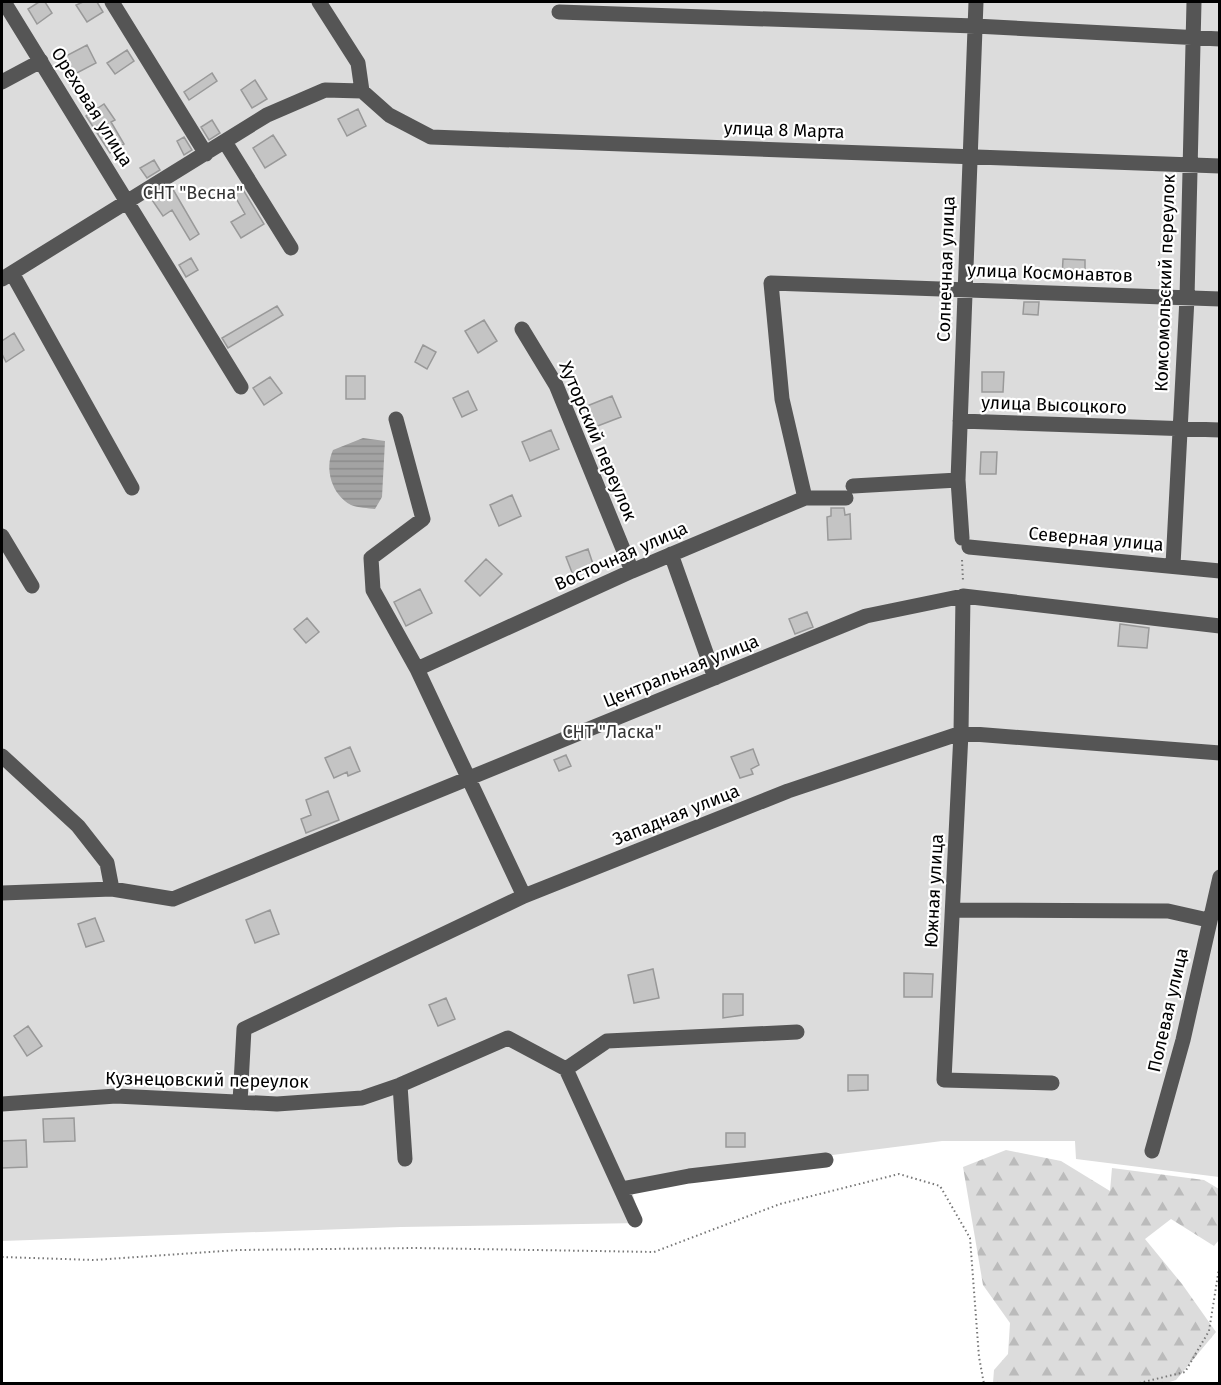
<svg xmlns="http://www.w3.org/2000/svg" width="1221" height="1385" font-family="'Fira Sans',sans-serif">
<defs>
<pattern id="forest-firs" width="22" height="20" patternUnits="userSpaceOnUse" patternTransform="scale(1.5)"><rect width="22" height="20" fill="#dcdcdc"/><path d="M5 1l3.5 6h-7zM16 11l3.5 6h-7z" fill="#bbb"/></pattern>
<pattern id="water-rules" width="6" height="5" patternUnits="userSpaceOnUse" patternTransform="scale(1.5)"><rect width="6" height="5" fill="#a3a3a3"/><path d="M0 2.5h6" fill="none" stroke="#8b8b8b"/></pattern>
</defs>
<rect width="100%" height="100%" fill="#fff"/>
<path fill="url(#forest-firs)" d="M1006 1150 1061 1161 1110 1191 1112 1168 1204 1180 1219 1189V1240L1214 1246 1171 1219 1145 1239 1182 1284 1216 1332 1176 1380 1163 1384 993 1383 994 1370 1008 1354 1010 1323 983 1285 963 1167Z"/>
<path fill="#dcdcdc" d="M2 2H1219V1177L1076 1159 1075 1141H942L629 1181 641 1223 401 1227 2 1241Z"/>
<path fill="url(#water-rules)" d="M363 438 385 441 382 497 375 509C368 508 358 508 351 505 332 495 324 469 333 450Z"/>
<path fill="#c4c4c4" stroke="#999" stroke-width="1.5" d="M39 2H45L52 13 37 24 28 9Z
M83 2H97L103 12 87 22 76 5Z
M87 45 96 63 73 75 64 57Z
M127 50 134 61 115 74 107 63Z
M212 73 217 81 189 100 184 92Z
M255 80 267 99 252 108 241 90Z
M104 104 115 120 111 122 124 144 110 153 86 116Z
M358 109 366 126 347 136 338 119Z
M212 120 220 133 209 140 201 127Z
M273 135 286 155 265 168 253 148Z
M184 137 192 150 184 155 177 141Z
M154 160 160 170 147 178 140 168Z
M171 186 199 234 190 240 172 210 163 216 152 200Z
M242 188 264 224 241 238 231 222 245 214 233 193Z
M191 258 198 270 186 277 179 265Z
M1063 259 1085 260V280L1062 279Z
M1024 302H1039L1038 315 1023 314Z
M277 306 283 315 228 348 222 338Z
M484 320 497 341 478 353 465 331Z
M14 333 24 350 6 362 2 354V341Z
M423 345 436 352 427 369 415 362Z
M982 372H1004L1003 392H982Z
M346 376H365V399H346Z
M270 377 282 393 264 405 253 388Z
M468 391 477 410 462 417 453 398Z
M612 396 621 417 595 427 587 406Z
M551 430 559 449 530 461 522 442Z
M981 452H997L996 474H980Z
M512 495 521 516 499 526 490 505Z
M831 508H844L845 515 850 514 851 539 828 540 827 517 831 516Z
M588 549 594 567 573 575 566 557Z
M486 559 502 574 480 596 465 581Z
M420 589 432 613 406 626 394 602Z
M807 612 813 627 795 634 789 619Z
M307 618 319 632 306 643 294 629Z
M1120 624 1149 628 1147 648 1118 646Z
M350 747 360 771 348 776 347 772 334 778 325 758Z
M753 749 759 765 751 769 753 774 740 778 731 757Z
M566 755 571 766 559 771 554 760Z
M328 791 339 820 306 833 301 819 311 815 306 800Z
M270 910 279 934 255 943 246 920Z
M95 918 104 941 86 947 78 924Z
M653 969 659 998 634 1003 628 975Z
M904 973 933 974 932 997H904Z
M723 994H743V1015L723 1018Z
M446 998 455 1019 438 1026 429 1005Z
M28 1026 42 1046 27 1056 14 1036Z
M848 1075H868V1090L848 1091Z
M74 1118 75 1141 44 1142 43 1119Z
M726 1133H745V1147H726Z
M26 1140 27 1167 2 1168V1141Z"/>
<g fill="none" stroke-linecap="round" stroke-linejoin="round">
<path stroke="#777" stroke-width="2" stroke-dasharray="1.5 3" stroke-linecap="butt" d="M962 560 963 581
M2 1257 94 1260 238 1250 416 1248 654 1252 780 1204 899 1174 940 1186 970 1238 979 1357 984 1384
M1135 1384 1185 1372 1209 1331 1220 1262"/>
<path stroke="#555" stroke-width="15" d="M4 2 241 387
M112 2 206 154
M319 2 358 63 362 91
M559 12 975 26 1220 39
M2 82 41 61
M362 91 389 115 431 137 1220 166
M225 142 291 248
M12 273 132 488
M2 279 267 115 325 90 362 91
M522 329 556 385 632 571
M396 419 423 519 371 558 373 590 417 669 524 896
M960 421 1220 430
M853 486 958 480
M805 498 782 399 771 283 1220 299
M2 536 32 586
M962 538 958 480 976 2
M969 547 1220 571
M671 554 715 678
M1173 565 1187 298 1194 2
M963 596 961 733 944 1080 1052 1083
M417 669 632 571 805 498H846
M2 756 78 826 107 863 112 889
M2 893 112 889 173 899 866 616 963 596 1220 626
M953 910 1168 911 1208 920
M566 1069 607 1041 797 1032
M400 1085 405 1159
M240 1102 244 1029 524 896 788 791 961 733 1220 753
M2 1104 116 1096 277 1104 362 1098 400 1085 508 1038 566 1069 635 1220
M1152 1151 1183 1040 1220 877
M621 1189 689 1176 826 1160"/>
</g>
<g text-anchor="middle" stroke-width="4.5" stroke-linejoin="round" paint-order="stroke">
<g font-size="18" fill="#000" stroke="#fff">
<text transform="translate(92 107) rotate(58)" y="6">Ореховая улица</text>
<text transform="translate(784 130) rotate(2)" y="6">улица 8 Марта</text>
<text transform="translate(946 269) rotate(-88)" y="6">Солнечная улица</text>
<text transform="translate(1050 273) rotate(2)" y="6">улица Космонавтов</text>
<text transform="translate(1165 283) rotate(-88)" y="6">Комсомольский переулок</text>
<text transform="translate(1054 405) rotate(2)" y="6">улица Высоцкого</text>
<text transform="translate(598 441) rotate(67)" y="6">Хуторский переулок</text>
<text transform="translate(1096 539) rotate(5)" y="6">Северная улица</text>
<text transform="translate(621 556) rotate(-24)" y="6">Восточная улица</text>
<text transform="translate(681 671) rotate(-22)" y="6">Центральная улица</text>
<text transform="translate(676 815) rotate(-22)" y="6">Западная улица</text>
<text transform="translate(934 891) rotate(-87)" y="6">Южная улица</text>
<text transform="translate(1168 1010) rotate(-77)" y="6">Полевая улица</text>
<text transform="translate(207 1080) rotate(1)" y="6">Кузнецовский переулок</text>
</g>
<g font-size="18" fill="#333" stroke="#fff">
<text x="193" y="199">СНТ "Весна"</text>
<text x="612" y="738">СНТ "Ласка"</text>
</g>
</g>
<rect width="1221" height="1385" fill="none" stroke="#000000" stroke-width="6"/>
</svg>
